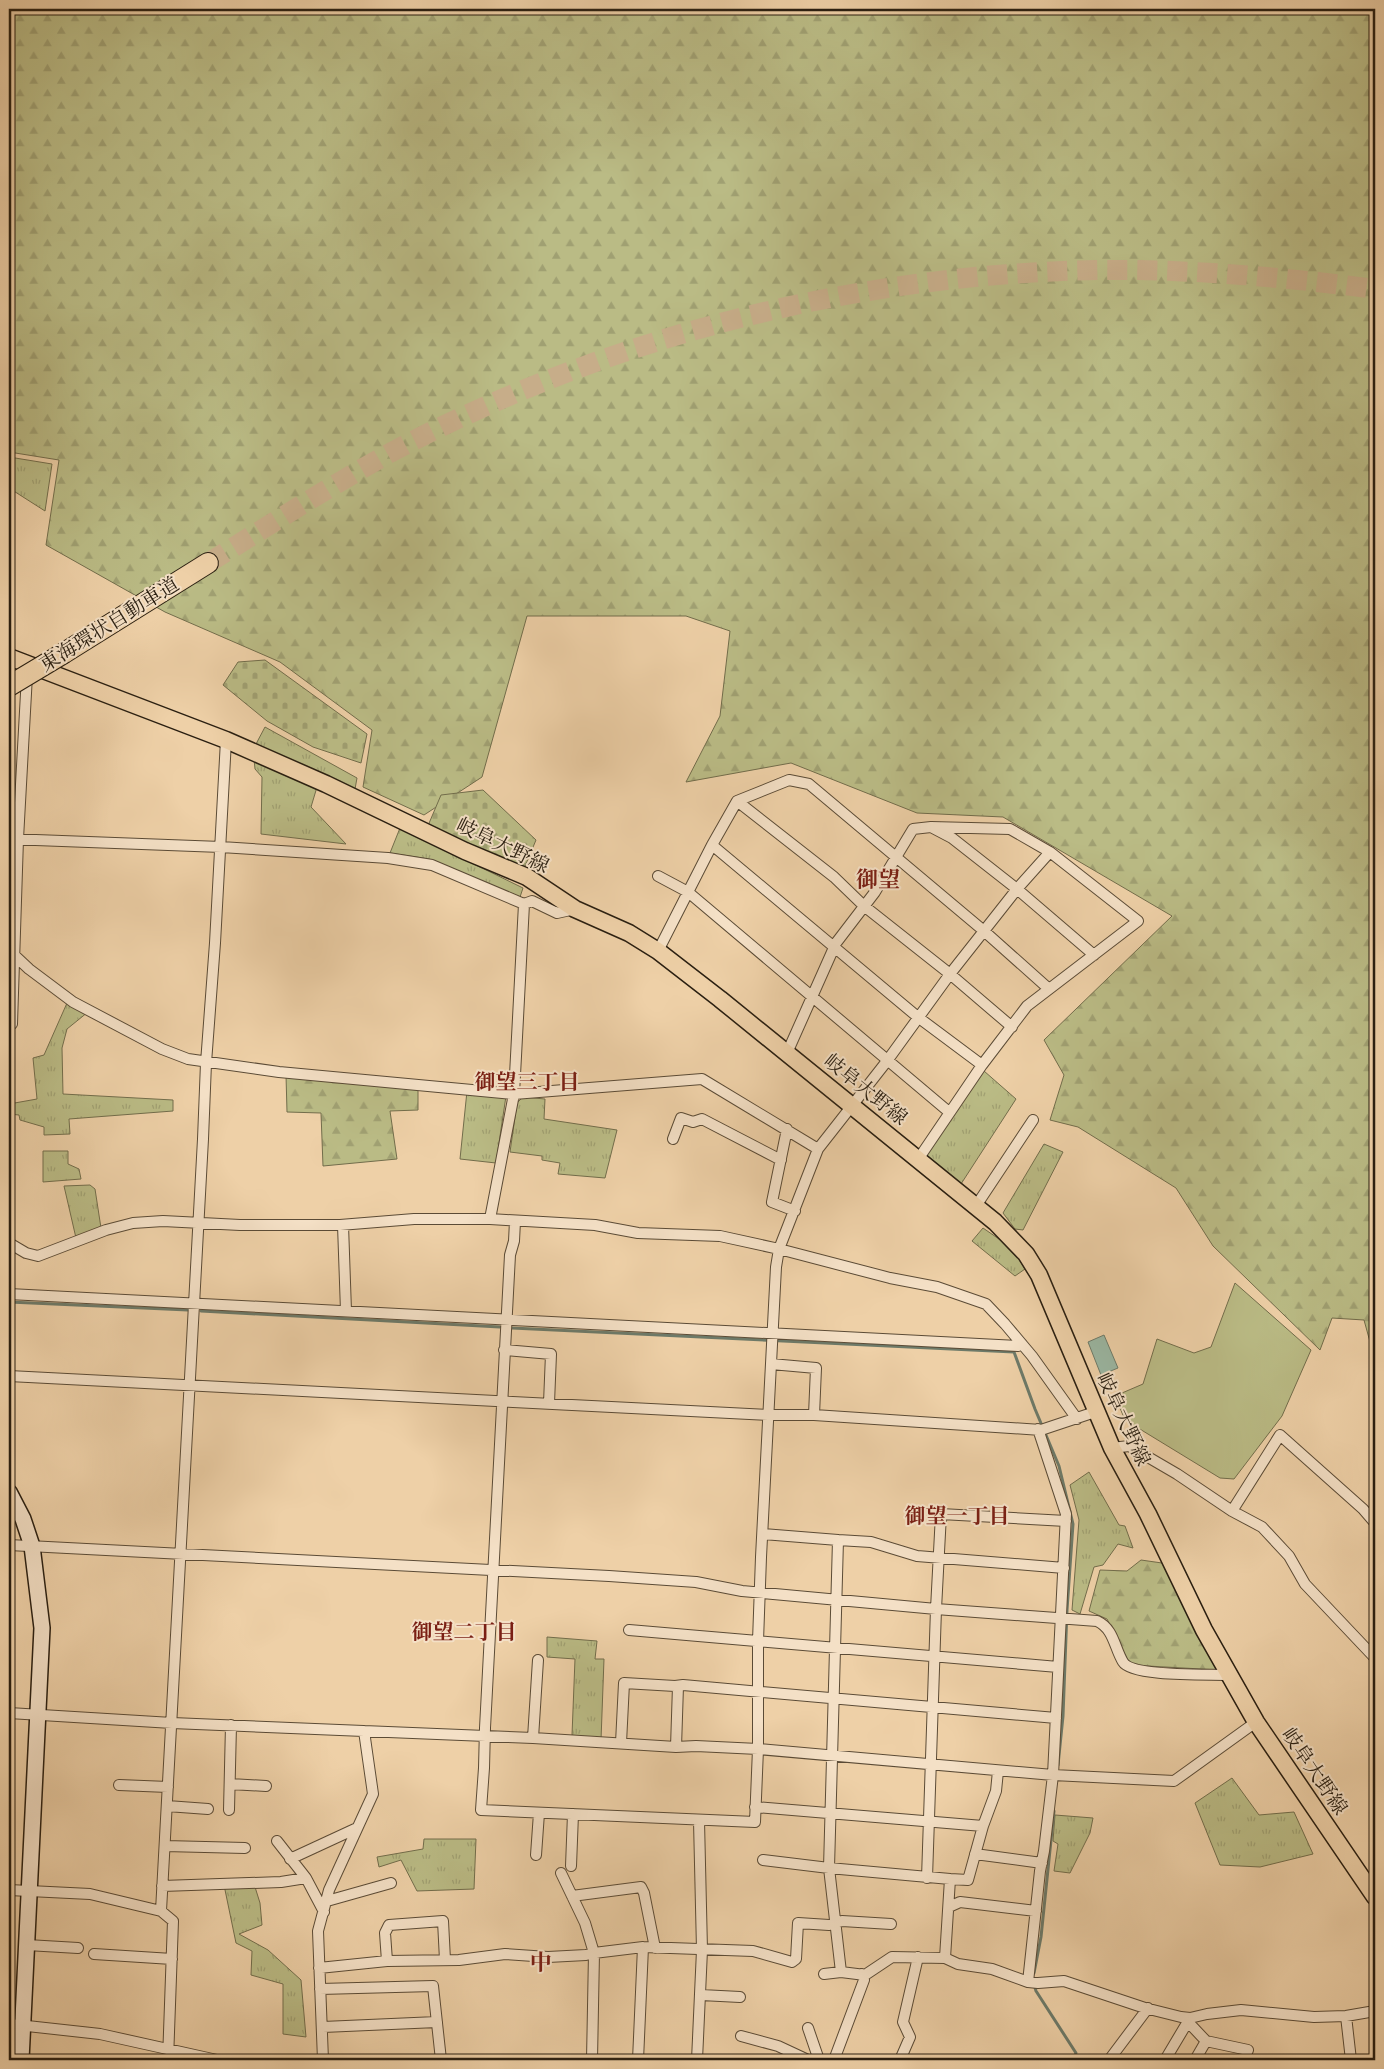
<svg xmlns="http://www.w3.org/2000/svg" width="1384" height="2069" font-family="'Gentium Book Plus','Noto Serif JP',serif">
<defs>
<pattern id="grass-tufts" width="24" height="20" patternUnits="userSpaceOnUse" patternTransform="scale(1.25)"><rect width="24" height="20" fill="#babb85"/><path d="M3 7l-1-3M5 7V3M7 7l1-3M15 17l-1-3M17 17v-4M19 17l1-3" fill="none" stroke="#a0a072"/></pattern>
<pattern id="forest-firs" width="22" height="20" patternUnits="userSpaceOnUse" patternTransform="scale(1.25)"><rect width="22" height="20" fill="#babb85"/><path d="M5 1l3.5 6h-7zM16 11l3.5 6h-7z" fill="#a0a072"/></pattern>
<pattern id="cemetery-stones" width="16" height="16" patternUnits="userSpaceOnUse" patternTransform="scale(1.25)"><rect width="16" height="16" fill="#babb85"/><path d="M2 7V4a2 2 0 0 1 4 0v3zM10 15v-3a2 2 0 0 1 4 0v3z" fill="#a0a072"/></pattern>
</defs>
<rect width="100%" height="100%" fill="#eed0a7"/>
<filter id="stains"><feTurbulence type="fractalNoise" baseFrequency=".004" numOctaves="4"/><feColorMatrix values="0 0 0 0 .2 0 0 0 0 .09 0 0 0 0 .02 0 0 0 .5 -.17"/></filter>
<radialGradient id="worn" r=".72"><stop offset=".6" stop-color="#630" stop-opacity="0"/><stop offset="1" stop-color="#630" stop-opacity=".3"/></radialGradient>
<path fill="url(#grass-tufts)" stroke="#726d4b" d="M9 457 52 464 45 511 9 488Z
M265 727 357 778 355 789 256 744Z
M254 759 317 787 311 807 346 844 261 834 262 777 255 769Z
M400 828 523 888 520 897 429 859 390 853Z
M67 1003 88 1012 67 1029 62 1048 63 1094 173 1100V1111L69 1119 70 1134 44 1135V1127L20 1120 19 1115 9 1114V1104L37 1099 33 1058 44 1055Z
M984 1071 1016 1099 961 1184 925 1154Z
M467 1091 506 1096 496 1163 460 1159Z
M523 1097 545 1099 544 1119 617 1130 605 1178 558 1174 560 1163 542 1160V1156L510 1152 517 1103Z
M1044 1144 1063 1152 1023 1230 1015 1229 1003 1213Z
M43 1151H68V1164L79 1169 81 1179 43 1182Z
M90 1185 95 1189 101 1228 76 1238 64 1186Z
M983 1228 1012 1248 1025 1269 1015 1276 972 1241Z
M1089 1472 1119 1525 1125 1526 1133 1548 1118 1544 1103 1565 1094 1567 1080 1614 1072 1610 1079 1520 1070 1485Z
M547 1637 597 1641 595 1659H604L601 1740 572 1735 575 1659 547 1657Z
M1232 1778 1259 1815 1294 1812 1313 1854 1260 1867 1220 1865 1195 1803Z
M1055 1815 1093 1818 1090 1833 1070 1873 1054 1871 1058 1844 1053 1841Z
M424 1839H476L474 1889 417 1891 401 1860 379 1867 377 1857 423 1849Z
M224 1885 255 1887 260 1903 262 1925 239 1934 268 1950 301 1980 306 2037 283 2034V1984L251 1975 252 1951 236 1943Z"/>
<path fill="url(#forest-firs)" stroke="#726d4b" d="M9 9H1375V1360L1364 1320 1332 1318 1320 1350 1213 1246 1176 1188 1078 1127 1050 1120 1064 1075 1044 1040 1172 916 1003 817 917 813 791 763 686 782 720 716 730 631 686 616H527L482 777 424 815 363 787 372 730 280 662 165 612 46 545 59 460 9 452Z
M286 1075 418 1089V1110L390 1111 397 1159 323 1166 321 1113 287 1112Z
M1141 1560 1162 1563 1219 1670 1130 1665 1107 1619 1089 1611 1100 1570 1127 1571Z"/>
<path fill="url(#cemetery-stones)" stroke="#726d4b" d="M265 660 367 734 361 763 313 747 267 721 223 685 238 662Z
M483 790 536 840 523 871 427 828 441 795Z"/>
<path fill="#babb85" stroke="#726d4b" d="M1235 1283 1311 1350 1282 1416 1234 1479 1220 1478 1125 1420 1115 1396 1143 1384 1157 1339 1194 1353 1211 1347Z"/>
<path fill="#9ab7a3" stroke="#6d7a69" d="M1104 1335 1118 1368 1101 1375 1088 1342Z"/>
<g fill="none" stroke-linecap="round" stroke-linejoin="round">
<path stroke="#6d7a69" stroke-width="3" d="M9 1302 188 1310
M201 1311 500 1327
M512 1328 1014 1352 1035 1409 1059 1466 1073 1524 1067 1610 1063 1716 1058 1765
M1034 1973 1041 1937 1054 1811
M1034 1984 1036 1991 1076 2053 1073 2060"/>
<path stroke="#c7ad89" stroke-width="20" stroke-dasharray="20 10" stroke-linecap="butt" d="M208 563C268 526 327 488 388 454 604 338 853 274 1098 270 1191 269 1283 277 1375 289"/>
<defs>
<path id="street" d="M737 801 789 780 809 784 984 931 1049 989
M9 839 221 847 388 858 432 865 524 904
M712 845 919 1018 982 1065
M658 876 688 892 949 1112
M658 951 712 845 737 801 834 877 864 906 950 974 1012 1027
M13 954 29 969 73 1002 162 1049 188 1059 279 1072 514 1094 702 1079 818 1149
M9 1024H12L18 839 27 675
M787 1053 836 943 875 892 913 829 931 827 952 838 1017 889 1094 955
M787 1129 772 1202 795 1211
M673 1139 681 1118 693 1122 702 1119 781 1160
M919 1158 982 1065 1027 1006 1138 921 1050 852 1010 829 931 827
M976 1206 1033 1120
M490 1219 514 1094 524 904 532 901 557 913 575 909
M515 1221 514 1241 510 1255 485 1728 484 1768 481 1810 755 1822 758 1749V1641L761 1557 776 1267 779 1249 818 1149 887 1061 950 974 1017 889 1050 852
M343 1225 346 1311
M9 1243 26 1253 38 1256 106 1230 133 1223 163 1221 240 1225H340L414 1219H490L595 1225 638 1233 720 1236 779 1249 890 1278 937 1287 986 1304 1005 1324 1032 1356 1077 1419
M9 1294 1018 1346 1022 1344
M504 1350 551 1354 549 1403
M771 1364 816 1368 814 1415
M9 1376 768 1415H814L1041 1430 1095 1412
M1112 1448 1129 1446 1177 1474 1232 1511 1262 1527 1289 1556 1305 1584 1375 1658
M1232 1511 1280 1435 1363 1509 1375 1523
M763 1534 838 1540
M9 1545 609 1576 696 1582 742 1591 936 1609 1097 1621C1114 1629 1114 1647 1123 1662 1132 1677 1209 1674 1228 1675
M1064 1568 917 1556 871 1542 838 1540 829 1868 950 1879 945 1958 958 1964 992 1969 1028 1982 1038 1983 1064 1981 1145 2008 1181 2017 1190 2018 1207 2014 1241 2010 1314 2017 1346 2016 1375 2011
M629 1630 1058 1667
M9 1713 172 1723 533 1738 676 1747 696 1746 758 1749 1053 1775 1174 1781 1256 1722
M533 1738 538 1660
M621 1743 624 1683 675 1686 683 1685 1056 1718
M676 1747 678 1686
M230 1784 266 1786
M119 1785 168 1787
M167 1806 208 1809
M755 1807 983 1826
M229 1810 231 1725
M277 1841 306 1878
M165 1846 245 1848
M975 1854 1042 1863
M536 1855 539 1813
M290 1859 357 1828
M763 1860 829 1868 841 1972
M571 1866 573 1814
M561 1873 585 1923 594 1953 592 2060
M927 1878 936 1609 941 1514 1066 1521
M950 1879 968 1880 983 1826 996 1791 998 1771
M162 1886 281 1882 306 1878 324 1912
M9 1890 90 1894 161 1911
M572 1896 641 1887 644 1893 655 1948
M327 1901 391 1883
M949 1907 960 1902 1036 1911
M27 1945 78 1948
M94 1954 172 1959
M387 1961 385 1933 389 1925 443 1921 445 1960
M319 1968 387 1961 459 1960 505 1954 548 1957 586 1955 594 1953 643 1947 753 1951 792 1962 796 1959 798 1923 829 1925 842 1921 891 1924
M824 1974 841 1972 865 1975 892 1957 945 1958
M1028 1982 1040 1871 1044 1851 1053 1775 1066 1514 1038 1429
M320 1989 433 1986 441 2060H439
M701 1995 740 1997
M1346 2016 1351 2060
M1188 2022 1206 2041 1248 2050 1243 2060
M9 2024 100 2034 217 2060
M323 2027 437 2022
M808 2028 819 2060
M741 2036 778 2046 808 2060
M168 2060 173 1921 161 1911 203 1139 206 1063 215 943 226 740
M323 2060 318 1931 329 1890 373 1794 364 1731
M638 2060 643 1947
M697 2060 702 1950 699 1821
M834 2060 864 1980 862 1974
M900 2060 910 2037 903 2022 918 1957
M1109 2060 1148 2008
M1165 2060 1190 2018
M1195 2060 1206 2041"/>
<path id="secondary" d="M9 1492 23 1519 32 1546 42 1628 21 2060"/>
<path id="primary" d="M9 657 226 740 326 784 465 851 527 877 575 909 629 933 658 951 720 999 995 1222 1026 1254 1039 1275 1112 1448 1148 1514 1204 1630 1256 1722 1375 1897"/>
<path id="highway" d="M64 653 208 563"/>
</defs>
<use href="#street" stroke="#5b4b36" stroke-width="12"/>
<use href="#secondary" stroke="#2a1f11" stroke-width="18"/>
<use href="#primary" stroke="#2a1f11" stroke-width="19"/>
<use href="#highway" stroke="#2a1f11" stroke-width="22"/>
<use href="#street" stroke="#f4e0c6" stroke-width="10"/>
<use href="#secondary" stroke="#f4e0c6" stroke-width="15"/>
<use href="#primary" stroke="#eed0a7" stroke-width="16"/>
<use href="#highway" stroke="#eed0a7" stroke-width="20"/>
<defs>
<path id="highway-bridge" d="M9 686 64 653"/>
</defs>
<use href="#highway-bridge" stroke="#2a1f11" stroke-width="22" stroke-linecap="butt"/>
<use href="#highway-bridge" stroke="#eed0a7" stroke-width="20"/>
</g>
<g text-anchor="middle" stroke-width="4" stroke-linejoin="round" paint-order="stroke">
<g font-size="20" fill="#2a1f11" stroke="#f4e0c6">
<text transform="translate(109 624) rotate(-32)" y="7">東海環状自動車道</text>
<text transform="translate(503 845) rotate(26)" y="7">岐阜大野線</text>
<text transform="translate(866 1089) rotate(39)" y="7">岐阜大野線</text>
<text transform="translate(1124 1419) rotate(65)" y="7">岐阜大野線</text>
<text transform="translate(1315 1771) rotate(56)" y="7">岐阜大野線</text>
</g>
<g font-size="21" font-weight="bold" fill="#7a1f14" stroke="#f4e0c6">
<text x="527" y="1089">御望三丁目</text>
<text x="957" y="1523">御望一丁目</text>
<text x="464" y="1639">御望二丁目</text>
</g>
<g font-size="22" font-weight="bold" fill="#7a1f14" stroke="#f4e0c6">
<text x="878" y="887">御望</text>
<text x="541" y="1970">中</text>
</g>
</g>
<rect width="1384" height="2069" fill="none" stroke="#eed0a7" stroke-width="30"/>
<rect x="10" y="10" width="1364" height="2049" fill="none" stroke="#2a1f11" stroke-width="2.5"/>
<rect x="15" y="15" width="1354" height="2039" fill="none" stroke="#2a1f11"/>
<rect width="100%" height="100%" filter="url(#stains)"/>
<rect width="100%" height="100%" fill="url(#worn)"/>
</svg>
